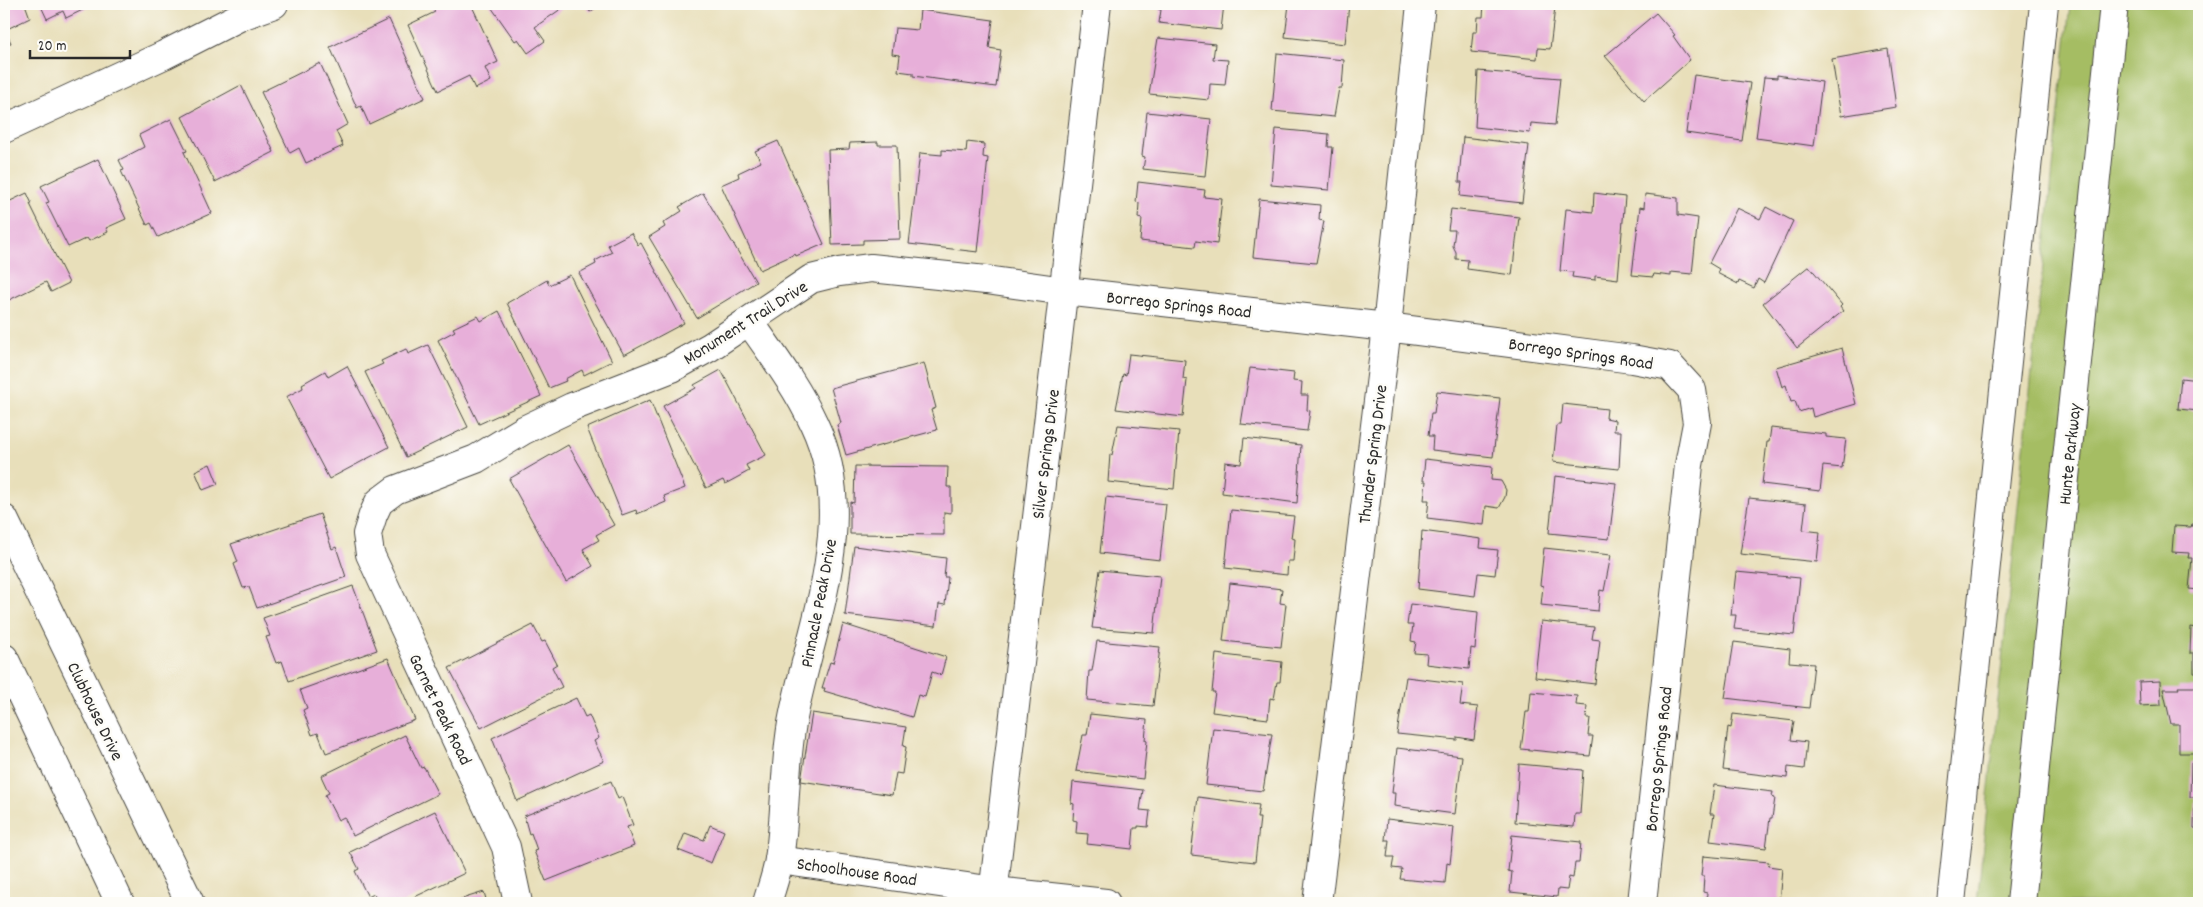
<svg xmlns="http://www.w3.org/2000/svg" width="2203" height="907" font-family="Dekko,sans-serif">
<rect width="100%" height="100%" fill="#fdfcf7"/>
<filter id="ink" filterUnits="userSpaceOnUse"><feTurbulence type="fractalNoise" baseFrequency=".02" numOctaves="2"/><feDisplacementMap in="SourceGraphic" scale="10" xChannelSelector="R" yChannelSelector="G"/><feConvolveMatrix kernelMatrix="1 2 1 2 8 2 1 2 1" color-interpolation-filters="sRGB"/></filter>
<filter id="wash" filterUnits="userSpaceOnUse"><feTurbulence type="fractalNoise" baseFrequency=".0096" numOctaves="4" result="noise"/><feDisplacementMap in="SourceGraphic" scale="20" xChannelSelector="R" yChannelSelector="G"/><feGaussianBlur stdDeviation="1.12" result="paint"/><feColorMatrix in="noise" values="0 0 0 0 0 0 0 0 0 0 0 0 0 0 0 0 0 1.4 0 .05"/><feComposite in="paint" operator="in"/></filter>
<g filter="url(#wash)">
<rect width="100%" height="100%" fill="#e8dfba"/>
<path fill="#a5bd63" stroke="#687447" d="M2070 4H2199V903H1977Z"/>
<g id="blocks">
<path fill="#e7afd9" d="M4 4H25L30 18 5 30 11 43 4 46Z
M40 4H95L66 18 63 11 47 19Z
M431 4H471L498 62 485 68 491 81 475 89 469 76 438 91 408 25 435 12Z
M489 4H568L535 27 545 41 528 53 518 39 515 41Z
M584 4H601L590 12Z
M1158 4H1224L1221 30 1159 23 1161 10 1158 9Z
M1289 4H1349L1345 44 1285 37Z
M1484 4H1541L1555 7 1550 49 1538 48 1537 59 1471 52 1473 32H1477L1478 17H1483Z
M920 10 993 20 989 48 1001 50 996 87 913 76V73L898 71 900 55 892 54 895 28 918 30Z
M1656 13 1675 35 1673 36 1690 60 1644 101 1605 56Z
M389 19 425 98 369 124 361 106 357 108 330 47Z
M1158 38 1215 44 1213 59 1228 60 1225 85 1210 84 1209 100 1149 94Z
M1888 49 1896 107 1841 116 1832 59Z
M1277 53 1344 60 1342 88H1339L1334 117 1272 111Z
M320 63 348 124 336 131 343 146 306 163 299 148 290 153 261 92Z
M1478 71 1560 78 1555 125 1531 123 1530 133 1475 127Z
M1694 75 1750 83 1742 141 1686 133Z
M1777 75 1822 82 1814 146 1756 138 1764 77 1777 78Z
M241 85 274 152 215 182 182 117Z
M1147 112 1211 119 1205 176 1143 169 1145 157 1142 156Z
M171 119 187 151 184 152 212 213 158 237 151 223 147 225 121 171 124 170 119 160 144 147 139 135Z
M1276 129 1329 134 1328 147H1333L1329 190 1271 185Z
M1463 137 1529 145 1522 203 1460 196 1462 182H1459L1460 167Z
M778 141 824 244 796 256 795 254 760 270 721 185 739 177 738 173 761 162 755 151Z
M878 142V145H897L900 239 863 240V244L832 245 828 150 849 149 850 143Z
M967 142 984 144 983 157 988 158 978 252 909 244 920 153 942 155V150L966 152Z
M98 159 126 219 106 228 108 232 89 241 87 238 68 247 46 203 49 202 41 186Z
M1138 182 1205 190 1204 197 1222 199 1217 244 1196 241 1195 247 1140 241 1142 219 1138 218 1139 203 1136 202Z
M27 193 32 204H30L69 283 51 292 46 282 9 300 4 289V204Z
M703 193 756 282 697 318 649 237 665 227 663 223 682 211 679 207Z
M1594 193 1625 197 1618 279 1595 276V280L1572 277 1573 272 1560 271 1566 209 1593 212Z
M1645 194 1678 198V215L1698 218 1692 274 1671 272V276L1654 274 1653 277 1632 275 1640 207 1644 208Z
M1259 199 1320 205 1319 220 1324 221 1316 263 1253 257Z
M1766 207 1793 221 1764 283 1758 279 1754 288 1739 281 1738 284 1717 273 1719 269 1709 263 1737 208 1760 219Z
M1451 209 1519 217 1512 275 1467 269 1468 260 1456 259V252L1453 246 1455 230H1448Z
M631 233 638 245 641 243 684 323 624 355 579 273 596 264 595 261 612 252 608 245Z
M1809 266 1842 305 1840 307 1843 311 1797 348 1763 303Z
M570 275 612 361 584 375 582 370 565 379 566 381 549 388 507 303 547 280 549 285Z
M499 311 541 396 479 424 438 340 455 331 453 328 478 316 481 321Z
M428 345 468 427 406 457 365 372 383 364 381 361 406 349 408 354Z
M1842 348 1856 404 1813 417 1811 408 1799 412 1795 401 1791 402 1786 385 1782 387 1776 367Z
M1129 354 1185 360 1183 379 1187 380 1183 417 1116 409 1123 374 1126 375Z
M924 363 936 408 931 410 937 430 846 455 837 425 841 423 831 388Z
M347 366 389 447 329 479 286 397 303 388 302 384 325 371 328 377Z
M1250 368 1294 373 1293 381 1302 382 1301 395H1308L1307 410 1310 411 1307 431 1241 424Z
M721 370 766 455 746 465 749 471 725 484 723 480 706 488 663 406 696 388 694 385Z
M2181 378 2199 380V411L2178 409Z
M1437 391 1500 398 1493 457 1432 450 1433 436H1428L1431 413H1434Z
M650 400 685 488 664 496 666 502 637 514 636 510 622 515 587 428Z
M1563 404 1607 409 1606 418 1615 420 1614 431H1621L1619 469 1553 462 1557 425H1561Z
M1118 425 1179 431 1174 489 1108 482 1110 454 1112 455Z
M1771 428 1826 434V437L1846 439 1842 468 1823 466 1820 491 1762 484 1767 442H1769Z
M1244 438 1301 445 1297 503 1222 493 1225 462 1241 464Z
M568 445 614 525 596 535 599 540 583 549 593 566 566 582 509 479Z
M1425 459 1492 467 1491 480 1501 481 1506 490 1505 497 1499 508 1486 506 1484 525 1427 518 1429 500H1424L1426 481H1423Z
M210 464 218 484 203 490 195 471Z
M855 466 948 467 947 487H951V513L944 512V535L850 534V502L854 503Z
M1555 476 1616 483 1609 539 1549 533Z
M1106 497 1166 504 1160 560 1100 553Z
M1749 498 1806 504 1803 530 1820 532 1817 562 1740 554Z
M1231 510 1294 516 1291 538 1295 539 1293 561H1288L1287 575 1225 568Z
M320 514 332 549 336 547 346 577 257 608 249 587 243 588 234 564 238 562 231 544Z
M2192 524 2199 525V590L2189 589 2192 558H2188L2189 553 2172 552 2174 526 2191 527Z
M1422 531 1481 539 1480 548 1498 550 1495 575 1478 573 1475 596 1418 589Z
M854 546 946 558 944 577H948L945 605 939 604 936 626 845 615Z
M1544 548 1611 555 1604 591 1600 590 1598 611 1541 605 1543 586 1540 585Z
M1100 570 1160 576 1154 633 1092 628Z
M1736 572 1800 578 1794 635 1734 629 1736 615H1731Z
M1230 583 1282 589 1280 603 1286 604 1281 647 1223 641Z
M353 586 377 650 289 681 282 661 276 663 266 637 270 636 263 618Z
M1410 604 1478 612 1475 649 1471 648 1469 669 1426 664 1427 654 1414 653 1416 642 1411 641 1413 625H1407Z
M2197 608H2199V673H2194V653H2190L2191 627 2197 628Z
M1541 621 1594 627 1592 639 1600 640 1595 684 1535 677Z
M843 624 946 657 941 675 932 672 925 697 918 695 912 717 824 691 825 688H822L830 662 833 663Z
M533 625 542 642 545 641 557 664 552 667 562 687 481 728 449 668Z
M1097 641 1160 647 1153 706 1087 700 1089 671H1092Z
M1734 642 1790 649 1789 662 1814 664 1809 708 1725 698Z
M1216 654 1282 662 1280 682H1277L1274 699 1270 698 1268 719 1212 712 1215 692H1212Z
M388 658 415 720 326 753 318 733 312 735 303 710 307 708 300 690Z
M1406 677 1463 684 1460 705 1478 707 1474 740 1457 737V740L1397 734Z
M2160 681 2161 705 2140 706 2139 682Z
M2178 687H2199V753H2179V724H2171L2163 689H2179Z
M1531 692 1577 696 1576 705 1587 706 1586 718H1590L1588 736H1593L1590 756 1521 749 1526 712H1529Z
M576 698 585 717 589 715 599 738 594 741 604 761 517 801 492 738Z
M812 713 906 727 903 746 906 747 902 774 896 773 892 795 801 781Z
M1090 714 1147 720 1145 740 1147 741 1143 779 1076 771 1083 735H1087Z
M1733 714 1794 721 1791 740 1807 742 1804 769 1788 767 1787 778 1723 770 1728 727 1731 728Z
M1213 728 1272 734 1263 791 1206 785Z
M405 735 421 768 424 767 438 794 353 836 344 817 338 820 325 795 329 793 321 776Z
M1397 748 1462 756 1455 814 1394 806 1395 793H1392Z
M2191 762H2199V829L2194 828 2195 797H2190Z
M1519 764 1583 770 1580 814H1575L1574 827 1515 822Z
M611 781 618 799 622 797 633 825 627 827 634 846 546 881 534 851 537 850 531 833 529 834 524 816Z
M1073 782 1143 790 1140 810 1150 811 1148 827 1138 826V828H1134L1132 849 1087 844 1088 834 1076 833 1077 821 1073 820 1074 804 1071 803Z
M1714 785 1773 792 1772 797 1775 798 1772 818H1770L1766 848 1710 841 1714 814H1710Z
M1198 797 1259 805 1257 818H1260L1255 862 1191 855Z
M435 811 465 873 402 903H378L374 894 368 897 355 871 359 869 350 852Z
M1387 819 1454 827 1450 864 1447 863 1445 883 1400 879 1402 869 1392 868 1394 857H1387L1389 840H1385Z
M710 825 724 831 711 863 678 850 685 833 704 840Z
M1512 835 1581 842 1579 863H1575L1573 878 1569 877 1567 890 1558 889 1557 897 1510 892 1512 872 1508 871Z
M1703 856 1769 862 1768 866 1782 868 1779 903H1706L1707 893 1703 892 1704 876H1701Z
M484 892 487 903H449Z"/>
</g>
</g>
<g filter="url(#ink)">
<use href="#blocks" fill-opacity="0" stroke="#474640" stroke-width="1"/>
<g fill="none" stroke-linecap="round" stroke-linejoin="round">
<defs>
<path id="street" d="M4 129 164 55 241 16 274 4
M749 321C772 354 797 387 814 424 860 521 810 626 792 723 784 768 786 815 779 859 777 874 771 889 767 903
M518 903 506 847 370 554 367 534 373 515 379 502 395 490 476 459 524 430 572 407 672 368 710 347 811 279 839 272 871 268 986 280 1065 291 1387 327 1632 359 1670 366 1692 390 1697 423 1689 465 1642 903
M992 903 1097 4
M1317 903 1387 327 1421 4"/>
<path id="secondary" d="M4 519 190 903
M4 658 120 903
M779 860 995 891 1106 903
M1951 903 2044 4
M2021 903 2114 4"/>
</defs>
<use href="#street" stroke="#474640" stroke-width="30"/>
<use href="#secondary" stroke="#474640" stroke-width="30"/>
<use href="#street" stroke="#fff" stroke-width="28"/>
<use href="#secondary" stroke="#fff" stroke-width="28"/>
</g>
</g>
<g text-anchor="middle" stroke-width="5" stroke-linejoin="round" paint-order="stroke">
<g font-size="18" fill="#2b2b2b" stroke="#fdfcf7">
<text transform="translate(1179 304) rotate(6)" y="6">Borrego Springs Road</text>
<text transform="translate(745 322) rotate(-32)" y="6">Monument Trail Drive</text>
<text transform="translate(1581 353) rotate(8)" y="6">Borrego Springs Road</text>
<text transform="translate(1045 454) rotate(-83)" y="6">Silver Springs Drive</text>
<text transform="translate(1372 454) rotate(-83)" y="6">Thunder Spring Drive</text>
<text transform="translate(2069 454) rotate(-84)" y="6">Hunte Parkway</text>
<text transform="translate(818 603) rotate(-79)" y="6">Pinnacle Peak Drive</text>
<text transform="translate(441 709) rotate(64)" y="6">Garnet Peak Road</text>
<text transform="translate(96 711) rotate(64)" y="6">Clubhouse Drive</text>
<text transform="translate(1658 759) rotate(-84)" y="6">Borrego Springs Road</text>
<text transform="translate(857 871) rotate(8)" y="6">Schoolhouse Road</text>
</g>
</g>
<rect width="2203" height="907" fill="none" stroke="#fdfcf7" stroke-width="20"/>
<path d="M30 50v8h100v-8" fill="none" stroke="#2b2b2b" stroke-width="2.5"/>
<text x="38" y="50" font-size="15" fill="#2b2b2b" stroke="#fdfcf7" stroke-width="4" paint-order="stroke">20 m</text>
</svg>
